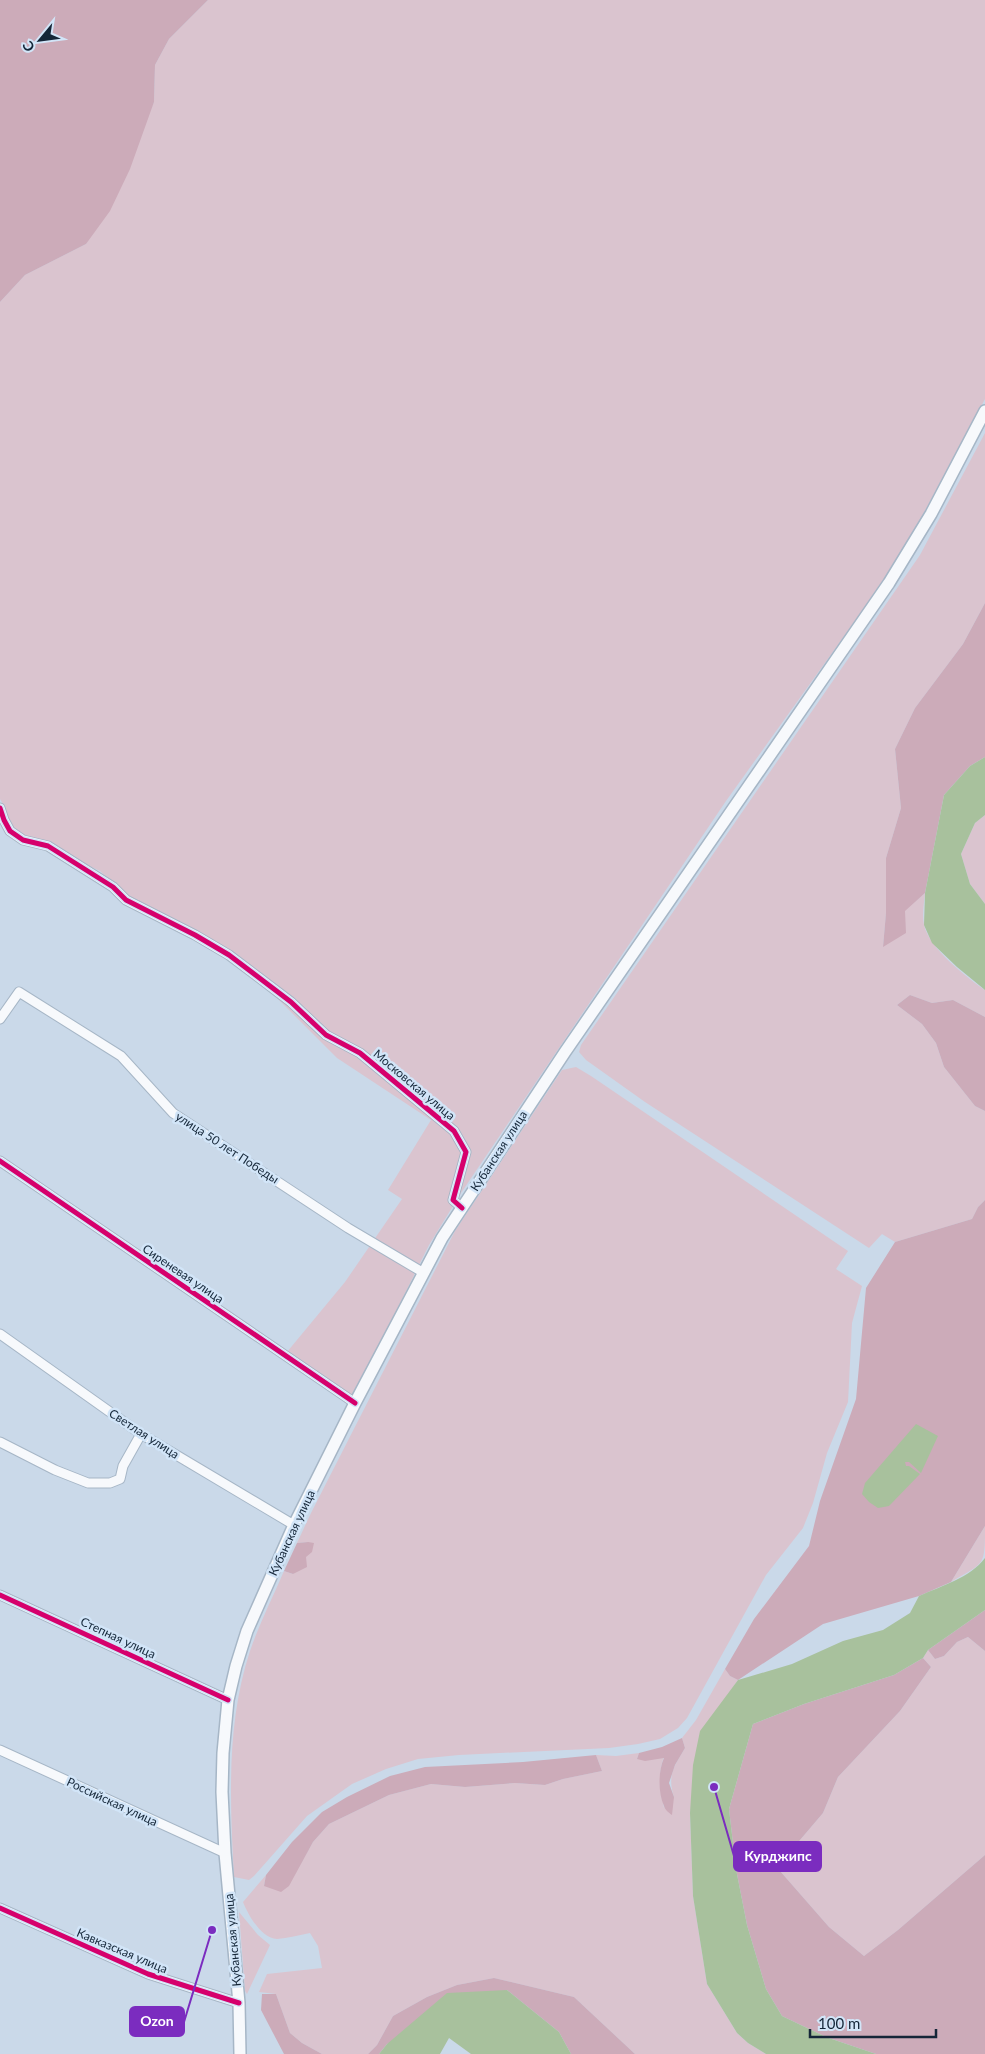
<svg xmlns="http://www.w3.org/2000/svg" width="985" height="2054" font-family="Lato,sans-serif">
<rect width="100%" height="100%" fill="#cad9e9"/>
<path fill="#dac4cf" d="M208 0H985V399L898 561 726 801 461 1193 429 1245 353 1398 287 1352 345 1282 402 1199 388 1190 431 1120 337 1058 271 992 177 920 157 913 125 896 100 871 26 837 12 828 7 822 5 808 0 799V302L25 275 86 244 154 102 155 65 169 39Z
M985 433V603L963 644 915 708 895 749 901 808 886 858V913L883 947 904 911 925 893C924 903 922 915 924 925 929 948 966 977 985 990V1017L953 1000 932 1003 910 995 897 1005 922 1024 936 1043 944 1067 975 1106 985 1111V1200L978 1207 972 1219 895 1242 882 1234 869 1248 645 1102 586 1060 579 1052 581 1045 920 555Z
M985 815V904L970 884 961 854 975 823Z
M576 1067 591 1076 848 1251 836 1269 862 1286 852 1323 848 1402 827 1453 813 1503 803 1528 766 1575 687 1718 678 1728 660 1739 638 1744 609 1748 459 1755 418 1759 386 1769 352 1784 307 1816 254 1876 249 1880 234 1877C230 1802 226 1724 250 1651 259 1624 273 1597 284 1571L293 1574 306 1557 308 1542 297 1543 311 1513 455 1231 562 1070Z
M985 1526C985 1567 985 1562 951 1582Z
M968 1637 985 1651V1855L898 1930 864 1956 829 1927 780 1871 800 1840 823 1813 838 1777 900 1711 931 1667 923 1658 928 1650 935 1659 944 1656 957 1642Z
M725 1669 730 1676 738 1680 722 1704 690 1813 693 1896 707 1984 737 2033 748 2043 766 2054H635L574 1997 494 1978 457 1985 427 1997 393 2016 377 2045 368 2054H322L302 2043 290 2033 276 1994 259 1992 267 1974 322 1968 318 1946 310 1933C299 1935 288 1938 277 1939 262 1939 248 1915 243 1902L266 1875 264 1886H288L313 1842 329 1824 389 1795 431 1784 465 1787 515 1783 545 1785 563 1779 602 1771 596 1755 616 1756 639 1753 637 1759 664 1757C657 1774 661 1791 664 1808L674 1797C667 1775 674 1767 685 1748L682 1738 696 1720Z
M239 1912 258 1935 270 1945 247 1994 245 1991Z"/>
<path fill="#ccabb9" d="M0 0H208L169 39 155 65 154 102 130 169 110 211 86 244 25 275 0 302Z
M985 603V757L970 766 944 795 925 893 905 911 906 933 883 947 886 913V858L901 808 895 749 915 708 963 644Z
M910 995 932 1003 953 1000 985 1017V1111L975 1106 944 1067 936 1043 922 1024 897 1005Z
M985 1200V1526L951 1582 919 1596 823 1624 738 1680 730 1676 725 1669 754 1619 809 1546 820 1501 856 1399 866 1288 895 1242 972 1219 978 1207Z
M308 1542 314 1543 312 1552 306 1557 307 1567 293 1574 284 1571 297 1543Z
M985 1610V1651L968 1637 957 1642 944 1656 935 1659 928 1650Z
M923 1658 931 1667 900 1711 838 1777 823 1813 800 1840 780 1871 829 1927 864 1956 898 1930 985 1855V2054H876L826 2037 782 2016 766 1989 747 1925 736 1869 729 1809 753 1724 804 1704 894 1675Z
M682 1738 685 1748 675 1765 669 1783 674 1797 672 1815C669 1813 665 1810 664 1806 658 1793 658 1771 664 1758L645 1761 637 1759 639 1753 662 1747Z
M596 1755 602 1771 563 1779 545 1785 515 1783 465 1787 431 1784 389 1795 329 1824 313 1842 289 1886 281 1892 264 1886 266 1875 292 1842 322 1812 347 1797 390 1776 425 1767 523 1762Z
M494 1978 574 1997 635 2054H571L559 2032 507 1990 387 2044 379 2054H368L377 2045 393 2016 427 1997 457 1985Z
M262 1994H276L290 2033 302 2043 322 2054H284L261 2010Z"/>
<path fill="#a8c19d" d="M985 757V815L975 823 961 854 970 884 985 904V990L957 967 932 943 924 925 925 893 944 795 970 766Z
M916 1424 938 1436 921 1473 909 1462H905L906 1466H909L920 1474 889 1506 878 1508 869 1502 862 1494 865 1483Z
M985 1558V1610L928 1650 923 1658 894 1675 804 1704 753 1724 729 1809 736 1869 747 1925 766 1989 782 2016 826 2037 876 2054H766L748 2043 737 2033 707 1984 693 1896 690 1813 693 1765 700 1731 738 1680 792 1664 843 1641 883 1630 910 1613 919 1596C941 1586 970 1578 985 1558Z
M507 1990 559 2032 571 2054H471L449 2038 440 2054H379L387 2044 447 1993Z"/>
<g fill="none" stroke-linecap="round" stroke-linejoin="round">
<defs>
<path id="minor" d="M0 808 4 820 10 831 23 840 48 846 113 887 126 900 195 935 229 955 291 1002 326 1035 360 1053 454 1131 466 1152 453 1200 462 1208
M0 1019 19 992 121 1056 173 1113 348 1228 424 1273
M0 1161 355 1403
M0 1334 141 1434 294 1525
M0 1442 55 1470 88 1483H110L120 1479 123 1466 141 1434
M0 1595 228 1700
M0 1750 225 1853
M0 1908 148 1974 239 2003"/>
<path id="major" d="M240 2054 239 2003 225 1853 222 1792 223 1753 228 1700 236 1666 247 1631 294 1525 355 1403 442 1238 565 1052 889 583 931 514 985 411"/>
</defs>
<use href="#minor" stroke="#a6b6c6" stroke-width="11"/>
<use href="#major" stroke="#a6b6c6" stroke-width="14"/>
<use href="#minor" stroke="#f7f9fc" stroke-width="9"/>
<use href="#major" stroke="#f7f9fc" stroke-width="11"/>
<defs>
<path id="cycleway" d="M0 808 4 820 10 831 23 840 48 846 113 887 126 900 195 935 229 955 291 1002 326 1035 360 1053 454 1131 466 1152 453 1200 462 1208
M0 1161 355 1403
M0 1595 228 1700
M0 1908 148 1974 239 2003"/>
</defs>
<use href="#cycleway" stroke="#d2e5f8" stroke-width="8"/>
<use href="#cycleway" stroke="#d6006c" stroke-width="5"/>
</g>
<g text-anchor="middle" stroke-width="5" stroke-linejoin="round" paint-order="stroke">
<g font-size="12" fill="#142638" stroke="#d2e5f8">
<text transform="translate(414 1085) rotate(40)" y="4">Московская улица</text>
<text transform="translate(227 1148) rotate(33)" y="4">улица 50 лет Победы</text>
<text transform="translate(499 1151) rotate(-57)" y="4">Кубанская улица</text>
<text transform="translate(183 1274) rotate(34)" y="4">Сиреневая улица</text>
<text transform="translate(144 1434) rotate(33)" y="4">Светлая улица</text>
<text transform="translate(292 1533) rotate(-65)" y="4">Кубанская улица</text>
<text transform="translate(118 1638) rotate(25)" y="4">Степная улица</text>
<text transform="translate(112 1802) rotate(25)" y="4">Российская улица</text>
<text transform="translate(233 1940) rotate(-95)" y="4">Кубанская улица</text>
<text transform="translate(122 1951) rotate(23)" y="4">Кавказская улица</text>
</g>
</g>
<path fill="none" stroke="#7b2cbf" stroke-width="2" d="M714 1787L734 1856M212 1930L184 2022"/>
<g fill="#7b2cbf" stroke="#d2e5f8" stroke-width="2">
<circle cx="714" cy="1787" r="5"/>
<circle cx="212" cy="1930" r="5"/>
</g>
<g fill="#7b2cbf" stroke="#7b2cbf" stroke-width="2">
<rect x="734" y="1842" width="87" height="29" rx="5"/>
<rect x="130" y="2007" width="54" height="29" rx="5"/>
</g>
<g font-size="14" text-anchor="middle" font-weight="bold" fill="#fff">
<text x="778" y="1861">Курджипс</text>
<text x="157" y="2026">Ozon</text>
</g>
<g transform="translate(40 40) rotate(241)" stroke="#d2e5f8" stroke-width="4" paint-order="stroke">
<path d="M0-4L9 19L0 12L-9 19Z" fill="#142638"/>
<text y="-8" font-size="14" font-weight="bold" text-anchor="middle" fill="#142638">С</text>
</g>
<path d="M810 2029v8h126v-8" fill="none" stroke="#142638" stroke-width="2.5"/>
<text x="818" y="2029" font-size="15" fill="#142638" stroke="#d2e5f8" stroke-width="4" paint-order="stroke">100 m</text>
</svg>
